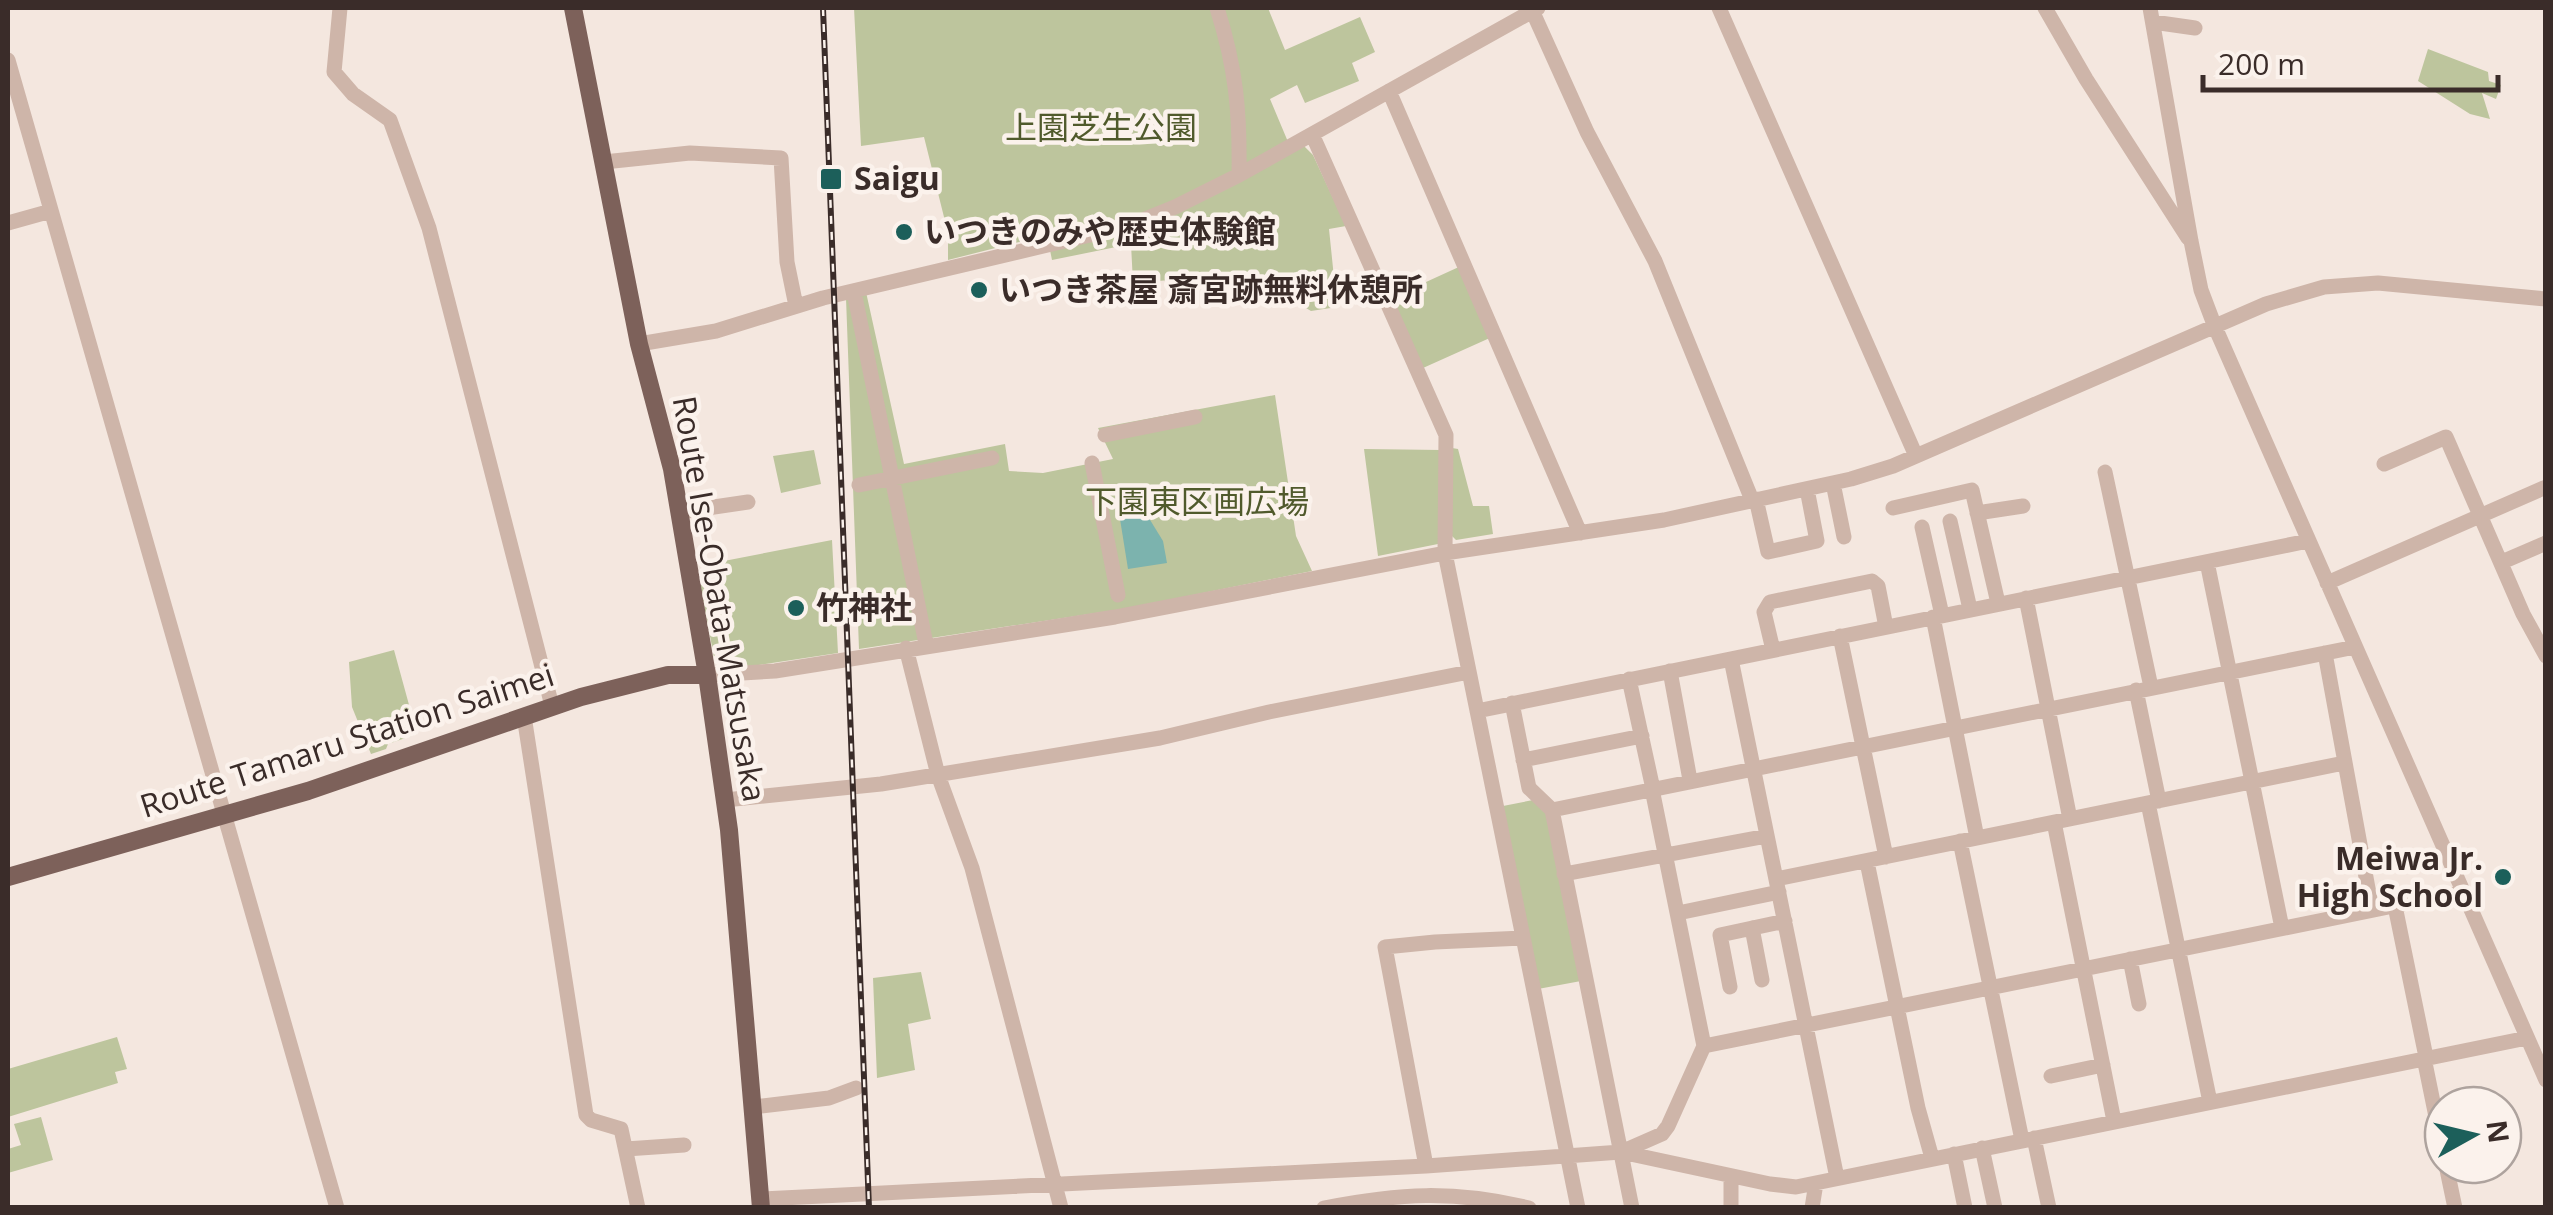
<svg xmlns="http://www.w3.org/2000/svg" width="2553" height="1215" font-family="'Open Sans','Noto Sans JP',sans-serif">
<rect width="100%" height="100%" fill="#f4e7df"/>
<path fill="#bdc59d" d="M854 8H1268L1285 50 1360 17 1375 52 1352 63 1359 81 1305 103 1297 85 1270 99 1291 149 1304 146 1313 155 1346 226 1329 229 1337 307 1311 311 1284 295 1269 294 1266 280 1208 277 1133 283 1131 244 1052 260 1047 235 948 260V233L924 137 861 146Z
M2428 49 2488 72 2489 81 2501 85 2496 99 2482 93 2490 119 2470 114 2418 81Z
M1461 266 1492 337 1423 368 1391 298Z
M866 292 904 464 1005 444 1009 471 1043 473 1113 459 1098 428 1275 395 1296 536 1312 571 1129 608 859 649 846 298Z
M1452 448 1458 449 1473 506H1489L1493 534 1456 540 1452 536Z
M1364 449 1441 450 1438 544 1378 556Z
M814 450 821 484 781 493 773 456Z
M832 540 838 653 725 670 715 662 700 585 726 581 724 561Z
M394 650 417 734 388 744 386 749 371 754 352 707 349 662Z
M1533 800 1547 811 1581 981 1538 989 1503 806Z
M921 972 931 1019 908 1024 915 1070 877 1078 873 978Z
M117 1037 127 1069 115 1072 118 1083 8 1117V1069Z
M41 1117 53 1160 8 1173V1149L21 1145 14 1124Z"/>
<path fill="#7cb3ae" d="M1147 515 1163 541 1167 563 1128 569 1120 519Z"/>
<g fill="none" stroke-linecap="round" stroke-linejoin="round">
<path stroke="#ceb5a9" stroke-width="15" d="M340 8 334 72 353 94 390 120 429 228 552 706
M1217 8C1236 68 1240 111 1239 175
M1531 8 1587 132 1655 261 1752 500
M1719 8 1916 456
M2045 8 2086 79 2188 238
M2150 8 2191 241 2201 290 2215 327 2546 1080
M2153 22 2195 28
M8 60 337 1208
M1389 91 1580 533
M1312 134 1446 435 1445 553 1578 1208
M604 162 690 153 781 158 787 262 796 306
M8 223 51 211
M854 292 926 644
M639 344 716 331 823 298 1128 226 1175 207 1239 175 1538 8
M1105 435 1195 417
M1092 463 1118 595
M2384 464 2446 437 2523 614 2546 656
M2105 472 2151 687
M1833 483 1844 537
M859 485 992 458
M1756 499 1768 552 1817 541 1807 489
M1893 508 1972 490 1998 603
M680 512 748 502
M1977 513 2023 506
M1950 521 1970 609
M1922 527 1942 615
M2207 562 2282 928
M2502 562 2546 543
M2327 583 2546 487
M2026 598 2070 819
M1933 617 1977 838
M1840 636 1886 857
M906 648 938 775 972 868 1061 1208
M1773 650 1764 612 1770 602 1872 581 1878 586 1886 627
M2325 653 2372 910
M1731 659 1837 1178
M1670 671 1690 780
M707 675 775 671 1115 617 1445 553 1664 520 1851 479 1893 466 2266 304 2324 287 2378 283 2546 299
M1629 679 1653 789
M2136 690 2159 801
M1512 703 1529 788 1552 810 1632 1208
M1477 711 2308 541
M524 716 586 1115 591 1120 621 1129 638 1208
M1523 760 1642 736
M725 800 881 784 1160 738 1269 712 1469 672
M2148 803 2210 1102
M1552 810 2355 647
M2054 822 2114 1121
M1960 841 2022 1140
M1867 862 1918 1108 1932 1158
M1564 874 1767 836
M1776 879 2344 763
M2395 906 2426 1057
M1678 913 1779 892
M1752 928 1762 980
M2130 959 2139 1004
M1730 987 1720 935 1785 921
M1704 1046 2462 892
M2424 1058 2443 1151
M2051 1076 2103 1065
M753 1107 829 1098 856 1088
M2034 1138 2049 1208
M1982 1148 1995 1208
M626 1149 684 1145
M1621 1152 1662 1134 1668 1126 1704 1046 1652 789
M1954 1154 1965 1208
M2446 1165 2455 1208
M1426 1166 1385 947 1435 942 1523 938
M760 1199 1426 1166 1621 1152 1770 1184 1796 1187 2527 1038
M1324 1208C1399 1193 1454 1190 1529 1208
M1731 1208V1176
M1812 1208 1816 1183"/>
<path stroke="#7d615a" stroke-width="18" d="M573 8 639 344 672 469 707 675 729 830 761 1208
M8 877 308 791 581 697 668 675H707"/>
<defs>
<path id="rail" d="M823 8 869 1208"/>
</defs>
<use href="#rail" stroke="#3a2c29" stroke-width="6"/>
<use href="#rail" stroke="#fbf2ec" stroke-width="2.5" stroke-dasharray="8" stroke-linecap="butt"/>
</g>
<g fill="#1c5f5a" stroke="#fbf2ec" stroke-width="4">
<rect x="819" y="167" width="24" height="24" rx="5"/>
<circle cx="904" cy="232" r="10"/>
<circle cx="979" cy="290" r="10"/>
<circle cx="796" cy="608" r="10"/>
<circle cx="2503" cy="877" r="10"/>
</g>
<g text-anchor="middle" stroke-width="9" stroke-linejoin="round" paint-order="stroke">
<g font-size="32" fill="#505a2c" stroke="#fbf2ec">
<text x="1101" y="139">上園芝生公園</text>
<text x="1197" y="513">下園東区画広場</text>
</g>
<g font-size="32" font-weight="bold" fill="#3a2c29" stroke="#fbf2ec" text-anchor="start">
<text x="854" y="190">Saigu</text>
<text x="924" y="243">いつきのみや歴史体験館</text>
<text x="999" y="301">いつき茶屋 斎宮跡無料休憩所</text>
<text x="816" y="619">竹神社</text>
<text x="2483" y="870" text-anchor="end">Meiwa Jr.<tspan x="2483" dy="37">High School</tspan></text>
</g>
<g font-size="32" fill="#3a2c29" stroke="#fbf2ec">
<text transform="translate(719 599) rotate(80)" y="11">Route Ise-Obata-Matsusaka</text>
<text transform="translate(347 741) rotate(-18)" y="11">Route Tamaru Station Saimei</text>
</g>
</g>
<rect width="2553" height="1215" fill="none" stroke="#3a2c29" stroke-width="20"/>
<g transform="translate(2473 1135) rotate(82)"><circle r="48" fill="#fbf2ec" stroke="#aea39e" stroke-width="2.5"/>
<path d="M0-8L18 38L0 25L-18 38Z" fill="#1c5f5a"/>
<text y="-15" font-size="28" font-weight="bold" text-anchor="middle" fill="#3a2c29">N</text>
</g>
<path d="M2203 75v15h295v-15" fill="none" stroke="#3a2c29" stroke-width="5"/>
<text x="2218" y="75" font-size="30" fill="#3a2c29" stroke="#fbf2ec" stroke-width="8" paint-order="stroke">200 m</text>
</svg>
